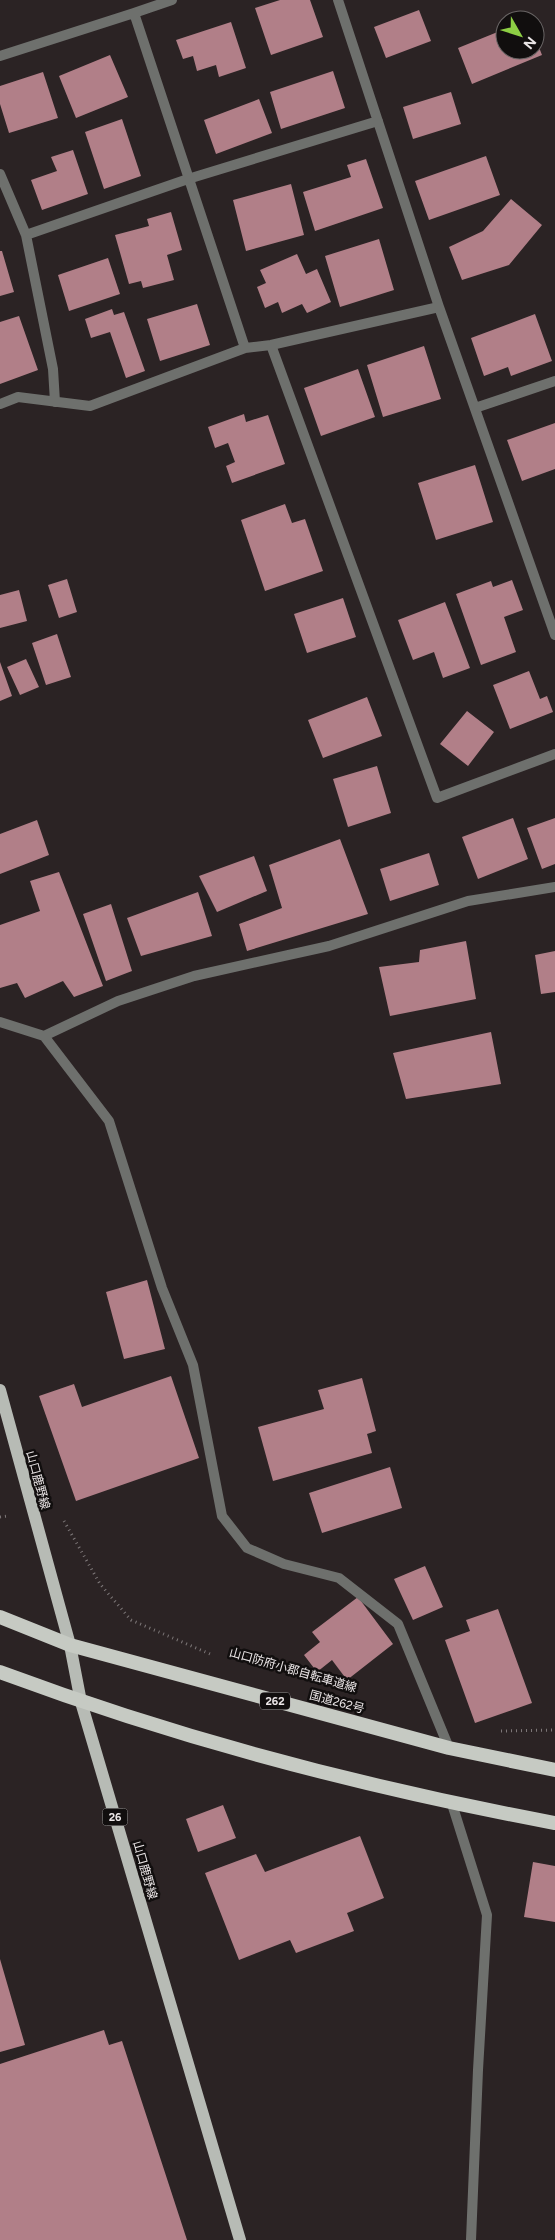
<svg xmlns="http://www.w3.org/2000/svg" width="555" height="2240" font-family="Figtree,'Noto Sans JP',sans-serif">
<rect width="100%" height="100%" fill="#2b2324"/>
<path fill="#b17f88" d="M280 0H310L323 37 271 55 255 8Z
M419 10 431 41 386 58 374 27Z
M231 22 246 68 219 77 216 65 197 71 193 56 183 59 176 40Z
M505 29V50H535V37L542 55 472 84 458 48Z
M110 55 128 97 76 118 59 76Z
M333 71 345 108 281 129 270 92Z
M43 72 58 118 9 133 0 104V86Z
M451 92 461 124 413 139 403 107Z
M259 99 272 133 216 154 204 120Z
M122 119 141 176 104 189 85 132Z
M73 150 88 194 42 210 31 180 57 171 51 157Z
M486 156 500 195 429 220 415 181Z
M366 159 383 208 315 231 303 192 351 177 347 165Z
M291 184 304 235 246 251 233 200Z
M511 199 542 225 509 265 462 280 449 247 483 231Z
M171 212 182 250 167 255 174 280 143 288 141 281 129 284 115 235 149 226 147 219Z
M379 239 394 290 340 307 325 256Z
M0 251H2L14 292 0 296Z
M297 254 306 274 317 269 331 302 307 313 302 304 282 313 278 302 265 308 257 287 266 283 260 270Z
M108 258 120 294 69 311 58 275Z
M197 304 210 345 160 361 147 319Z
M112 309 114 315 124 312 145 371 126 378 110 332 91 338 85 319Z
M535 314 552 361 511 376 508 367 484 376 471 338Z
M19 316 38 370 0 384V322Z
M424 346 441 399 383 417 367 365Z
M358 369 375 417 321 436 304 388Z
M244 414 246 422 268 415 285 464 232 483 226 466 235 462 228 443 215 448 208 427Z
M555 423V469L522 481 507 440Z
M475 465 493 522 436 540 418 483Z
M285 504 292 523 305 519 323 571 265 591 241 520Z
M67 579 77 612 59 618 48 585Z
M512 580 523 610 504 617 516 652 481 665 456 594 491 581 493 587Z
M19 590 27 621 0 628V595Z
M343 598 356 637 307 653 294 614Z
M445 602 470 668 443 678 434 652 413 660 398 620Z
M57 634 71 677 46 685 32 643Z
M26 659 39 687 20 695 7 667Z
M0 662 12 696 0 701Z
M529 671 540 699 547 696 553 712 510 729 493 685Z
M367 697 382 736 323 758 308 720Z
M467 711 494 732 468 766 440 744Z
M377 766 391 813 348 827 333 779Z
M513 818 528 859 478 879 462 837Z
M555 818V864L542 869 527 828Z
M37 820 49 855 0 874V834Z
M340 839 368 914 247 951 239 924 282 908 269 865Z
M429 853 439 885 390 901 380 869Z
M254 856 267 891 217 912 199 876Z
M59 872 103 986 74 997 63 981 25 998 17 983 0 988V925L40 911 30 881Z
M198 892 212 936 141 956 127 918Z
M111 904 132 971 106 981 83 914Z
M466 941 476 999 390 1016 379 967 419 962 420 950Z
M555 951V992L541 994 535 955Z
M491 1032 501 1084 406 1099 393 1053Z
M147 1280 165 1349 124 1359 106 1292Z
M171 1376 199 1458 76 1501 39 1396 74 1384 82 1407Z
M362 1378 376 1431 367 1434 372 1453 273 1481 258 1427 324 1409 318 1390Z
M390 1467 402 1508 322 1533 309 1493Z
M425 1566 443 1607 413 1620 394 1579Z
M358 1597 393 1644 347 1680 332 1660 317 1672 304 1655 320 1642 312 1632Z
M498 1609 532 1703 475 1723 445 1640 470 1631 466 1620Z
M223 1805 236 1838 198 1852 186 1819Z
M360 1836 384 1898 347 1913 354 1931 296 1953 290 1940 239 1960 205 1873 256 1854 265 1872Z
M533 1862 555 1866V1922L524 1917Z
M0 1959 25 2045 0 2052Z
M104 2030 109 2045 122 2041 187 2240H0V2064Z"/>
<g fill="none" stroke-linecap="round" stroke-linejoin="round">
<path stroke="#7e7879" stroke-width="3" stroke-dasharray="1 4" stroke-linecap="butt" d="M0 1517 8 1516
M64 1521 100 1584 131 1620 210 1654
M501 1731 555 1730"/>
<path stroke="#6e706d" stroke-width="10" d="M172 0 134 13 245 348
M338 0 439 307
M0 56 134 13
M0 174 26 235 188 179 378 121
M26 235 53 369 55 402
M271 345 437 798 555 754
M0 404 18 397 90 406 245 348 271 345 439 307 555 635
M475 408 555 381
M0 1022 44 1036 109 1121 162 1288 193 1365 222 1516 247 1548 284 1564 339 1578 398 1624 449 1748
M44 1036 118 1001 194 976 329 946 468 901 555 887
M452 1804 487 1915 478 2070 471 2240"/>
<path stroke="#b7bbb5" stroke-width="12" d="M0 1390 70 1645 81 1702 240 2240"/>
<path stroke="#c6cac3" stroke-width="14" d="M0 1617 70 1645 449 1748 555 1770
M0 1672C180 1739 367 1788 555 1823"/>
</g>
<g text-anchor="middle" stroke-width="5" stroke-linejoin="round" paint-order="stroke">
<g fill="#110e0e" stroke="#aaa6a7" stroke-width="1">
<rect x="260" y="1692.5" width="30" height="17" rx="4"/>
<rect x="102.5" y="1808.5" width="25" height="17" rx="4"/>
</g>
<g font-size="11" font-weight="bold" fill="#ece7e8">
<text x="275" y="1705">262</text>
<text x="115" y="1821">26</text>
</g>
<g font-size="12" fill="#ece7e8" stroke="#110e0e">
<text transform="translate(38 1480) rotate(75)" y="4">山口鹿野線</text>
<text transform="translate(293 1670) rotate(16)" y="4">山口防府小郡自転車道線</text>
<text transform="translate(337 1702) rotate(15)" y="4">国道262号</text>
<text transform="translate(145 1870) rotate(74)" y="4">山口鹿野線</text>
</g>
</g>
<g transform="translate(520 35) rotate(129)"><circle r="24" fill="#110e0e" stroke="#696565"/>
<path d="M0-4L9 19L0 12L-9 19Z" fill="#8dce44"/>
<text y="-8" font-size="14" font-weight="bold" text-anchor="middle" fill="#ece7e8">N</text>
</g>
</svg>
